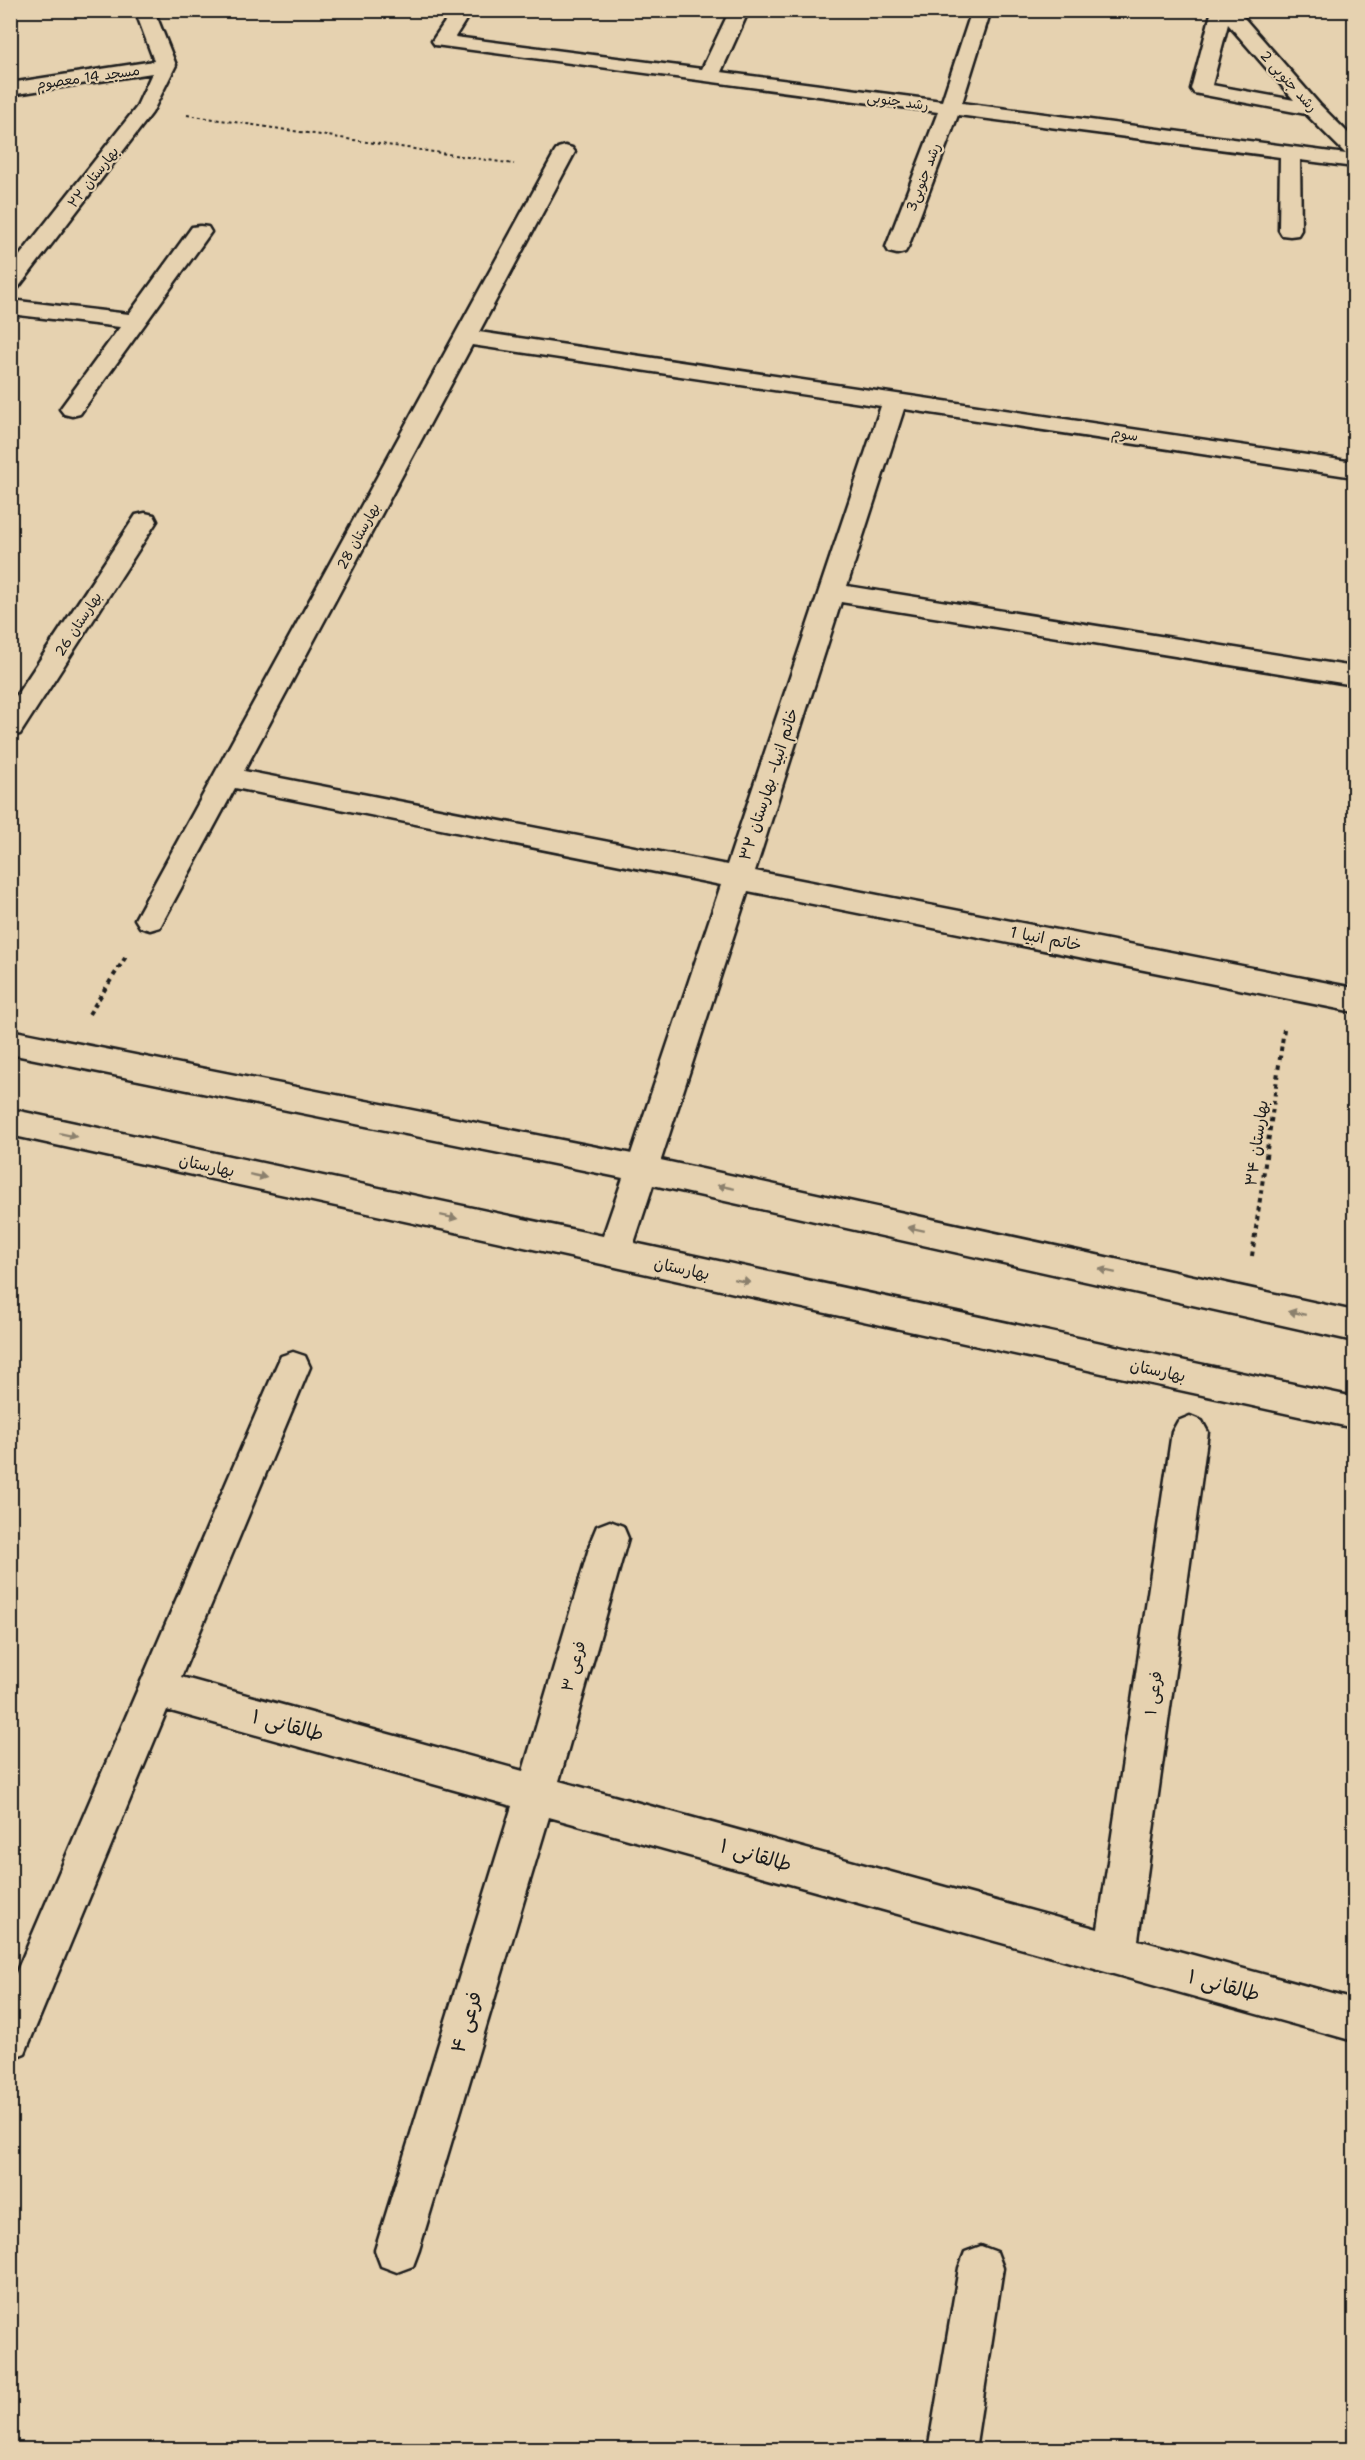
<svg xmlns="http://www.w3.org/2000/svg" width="1365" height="2460" font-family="'Shantell Sans','Playpen Sans Arabic',sans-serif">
<rect width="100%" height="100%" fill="#e6d2b0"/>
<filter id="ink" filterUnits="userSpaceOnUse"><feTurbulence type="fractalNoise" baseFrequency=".0167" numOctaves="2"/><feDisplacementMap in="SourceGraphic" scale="12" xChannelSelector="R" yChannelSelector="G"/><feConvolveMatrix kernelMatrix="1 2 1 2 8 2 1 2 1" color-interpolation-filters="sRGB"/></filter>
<g filter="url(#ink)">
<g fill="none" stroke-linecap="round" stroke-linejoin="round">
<defs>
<path id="minor" d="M135 10H154L176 65 152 113 18 288 10 290V268L136 108 152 73 10 95V83L154 61Z
M453 10H472L455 37 702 69 730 10H749L721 72 942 101 972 10H991L962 103 1346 154 1306 114 1194 93 1191 89 1212 10H1237L1320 105 1354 139V167L1300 160 1301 230 1298 235 1290 236 1282 235 1279 230 1280 157 958 115 908 247 905 252 897 254 889 252 886 247 938 112 435 45 432 41ZM1228 24 1294 100 1212 85Z
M565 146 572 148 575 152 479 332 1354 462V477L904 409 847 586 1354 667V685L841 602 755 871 1354 988V1012L748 891 658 1169 653 1178 642 1182 631 1178 626 1169 721 885 235 788 160 927 150 930 140 927 135 919 555 152 558 148ZM472 345 881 406 727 865 244 771Z
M200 226 208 227 211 232 80 414 72 416 64 414 60 409 120 327 10 314V300L129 314 192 227Z
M145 513 154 515 157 521 20 734 10 736V705L136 515Z
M293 1352 305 1356 310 1367 181 1677 523 1771 592 1538 597 1526 610 1521 623 1526 628 1538 559 1781 1098 1929 1172 1432 1178 1421 1190 1416 1202 1421 1208 1432 1138 1940 1354 1999V2041L549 1817 419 2250 413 2266 397 2272 381 2266 375 2250 512 1806 167 1710 25 2053 10 2059V1987L276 1367 281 1356Z
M981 2246 997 2252 1003 2268 975 2450H928L959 2268 965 2252Z"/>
<path id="tertiary" d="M10 1030 642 1156 1354 1311V1341L653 1185 634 1243 1354 1397V1428L10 1135V1109L603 1236 623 1178 10 1054Z"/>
</defs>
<use href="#minor" stroke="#1c1c1c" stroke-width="5"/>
<use href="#tertiary" stroke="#1c1c1c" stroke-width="5"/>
<path stroke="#1c1c1c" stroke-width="2" stroke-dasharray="3 3" stroke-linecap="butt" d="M187 115 514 164"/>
<path stroke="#1c1c1c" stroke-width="4" stroke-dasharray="4.5 4.5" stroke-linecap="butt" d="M89 1014 127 955
M1252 1256 1284 1029"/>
<use href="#minor" fill="#e6d2b0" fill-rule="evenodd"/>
<use href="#tertiary" fill="#e6d2b0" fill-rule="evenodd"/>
</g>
<defs><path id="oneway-solid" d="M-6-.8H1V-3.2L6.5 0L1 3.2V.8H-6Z" transform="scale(1.5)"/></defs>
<g fill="#8b806d">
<use href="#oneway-solid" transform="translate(68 1135) rotate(12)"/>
<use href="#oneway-solid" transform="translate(258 1176) rotate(12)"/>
<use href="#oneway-solid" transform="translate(726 1187) rotate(-168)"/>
<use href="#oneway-solid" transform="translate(449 1217) rotate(12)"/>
<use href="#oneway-solid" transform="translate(916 1229) rotate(-168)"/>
<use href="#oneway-solid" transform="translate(1107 1271) rotate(-168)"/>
<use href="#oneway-solid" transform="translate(742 1281) rotate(12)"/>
<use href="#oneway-solid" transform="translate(1297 1313) rotate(-168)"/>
</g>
</g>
<g text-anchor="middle" stroke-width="4.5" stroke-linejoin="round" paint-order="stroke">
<g font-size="14" fill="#1c1c1c" stroke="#e6d2b0">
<text transform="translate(88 77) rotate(-8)" y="5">مسجد 14 معصوم</text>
<text transform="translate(1289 81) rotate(48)" y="5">رشد جنوبی 2</text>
<text transform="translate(898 101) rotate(8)" y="5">رشد جنوبی</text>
<text transform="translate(93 177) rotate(-52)" y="5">بهارستان ۲۲</text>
<text transform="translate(923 177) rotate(-69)" y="5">رشد جنوبی3</text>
<text transform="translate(1125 434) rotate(9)" y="5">سوم</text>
<text transform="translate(358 536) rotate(-61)" y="5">بهارستان 28</text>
<text transform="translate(78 624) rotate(-57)" y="5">بهارستان 26</text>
</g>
<g font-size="16" fill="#1c1c1c" stroke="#e6d2b0">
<text transform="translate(768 784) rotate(-72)" y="6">خاتم انبیا- بهارستان ۳۲</text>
<text transform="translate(1046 938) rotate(11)" y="6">خاتم انبیا 1</text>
<text transform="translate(1256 1143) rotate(-82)" y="6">بهارستان ۳۴</text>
<text transform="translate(207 1165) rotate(12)" y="6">بهارستان</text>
<text transform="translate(682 1268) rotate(12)" y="6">بهارستان</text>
<text transform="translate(1158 1370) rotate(12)" y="6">بهارستان</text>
<text transform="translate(573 1666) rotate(-74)" y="6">فرعی ۳</text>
<text transform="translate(1153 1693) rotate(-82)" y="6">فرعی ۱</text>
</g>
<g font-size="20" fill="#1c1c1c" stroke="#e6d2b0">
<text transform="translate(288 1725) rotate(15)" y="7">طالقانی ۱</text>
<text transform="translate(756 1855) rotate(16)" y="7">طالقانی ۱</text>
<text transform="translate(1224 1985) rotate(15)" y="7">طالقانی ۱</text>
<text transform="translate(466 2022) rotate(-73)" y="7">فرعی ۴</text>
</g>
</g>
<rect width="1365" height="2460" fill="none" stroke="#e6d2b0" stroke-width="36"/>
<rect x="18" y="18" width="1329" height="2424" fill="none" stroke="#1c1c1c" stroke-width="2" filter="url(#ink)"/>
</svg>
